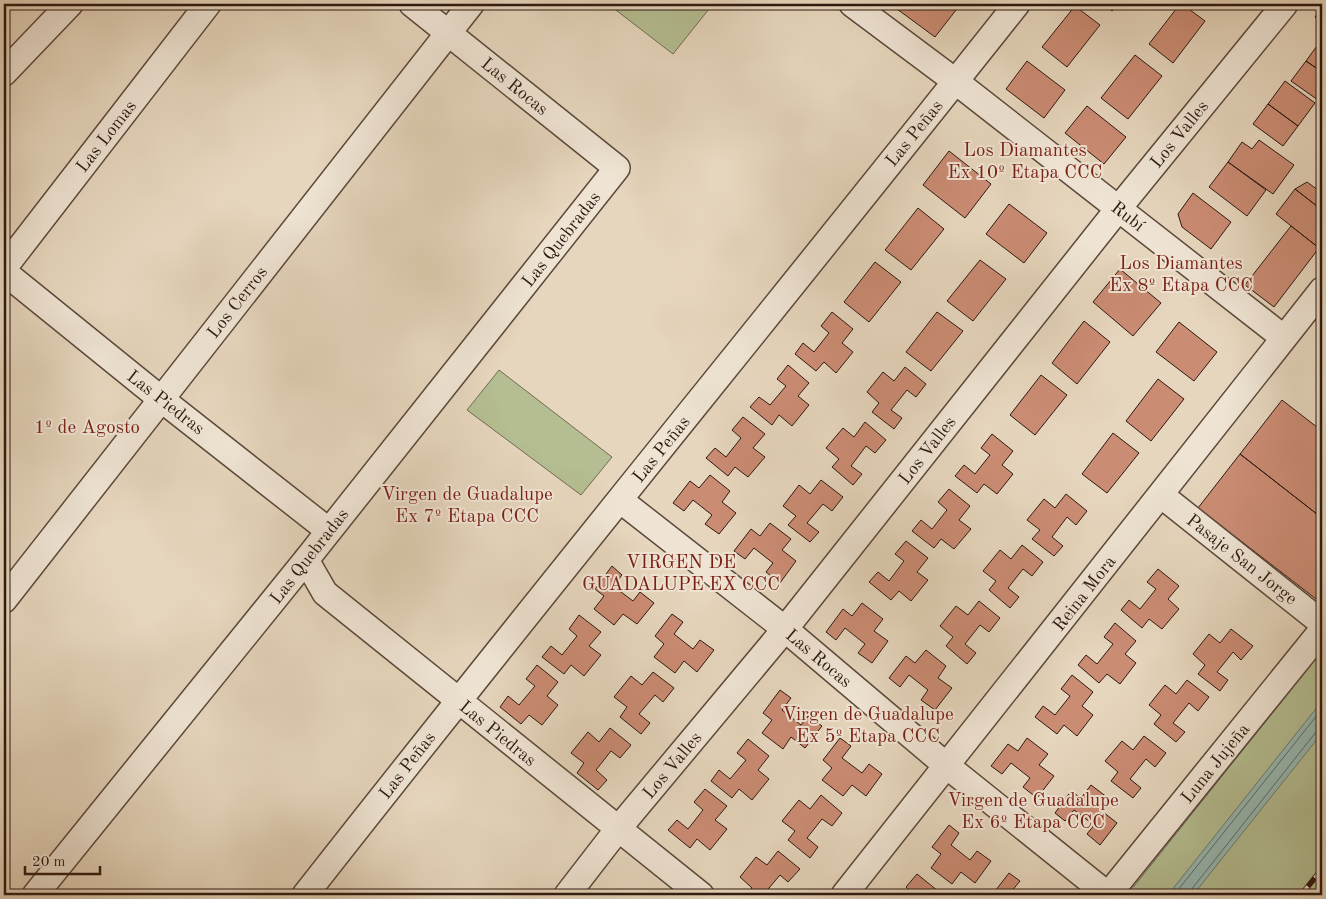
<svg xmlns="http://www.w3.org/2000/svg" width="1326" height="899" font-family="'Old Standard TT',serif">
<rect width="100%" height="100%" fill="#e6d6bd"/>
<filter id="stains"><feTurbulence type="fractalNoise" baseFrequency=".004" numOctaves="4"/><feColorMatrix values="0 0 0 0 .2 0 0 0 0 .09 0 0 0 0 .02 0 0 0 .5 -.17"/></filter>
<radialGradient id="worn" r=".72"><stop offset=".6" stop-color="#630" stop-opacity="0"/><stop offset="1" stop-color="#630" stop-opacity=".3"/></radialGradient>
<path fill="#b4be92" stroke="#706b51" d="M608 4H713L673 54Z
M499 370 612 457 581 495 467 410Z
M1322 651V895H1127Z"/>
<path fill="#96b9b3" stroke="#6c7972" d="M1322 701V733L1193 895H1168Z"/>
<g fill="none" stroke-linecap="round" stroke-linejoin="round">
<path stroke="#626862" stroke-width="1" d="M1174 895 1322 709
M1190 895 1191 890 1316 732 1322 730"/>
</g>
<path fill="#cb8c74" stroke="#2d1810" d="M901 4H948L956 10 935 37 897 9Z
M1104 4H1118L1112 11Z
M1180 4H1182L1205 21 1173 63 1149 44Z
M1075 6 1100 25 1067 67 1042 47Z
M1322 8V22L1315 17Z
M1322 39V72L1306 61Z
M1135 55 1162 76 1128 119 1101 98Z
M1027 61 1065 90 1044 118 1006 89Z
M1306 61 1322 72V95L1318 100 1291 81Z
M1285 81 1315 103 1298 126 1268 104Z
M1268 104 1298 126 1283 146 1253 124Z
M1087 106 1126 137 1104 164 1065 133Z
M1259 140 1294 165 1273 194 1228 162 1242 142 1252 149Z
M1322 148V161L1316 156Z
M949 151 991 184 965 218 923 185Z
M1228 162 1266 190 1247 216 1209 187Z
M1307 182 1322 193V210L1295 189Z
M1295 189 1322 210V247L1319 248 1276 214Z
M1193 193 1231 222 1211 249 1182 227 1178 214Z
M1009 204 1047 233 1024 263 986 234Z
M918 208 944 229 911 270 885 250Z
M1291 226 1319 248 1274 307 1245 285Z
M980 260 1006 279 973 321 947 301Z
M875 262 901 282 869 322 844 302Z
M1120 269 1161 303 1133 336 1093 302Z
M832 312 853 329 842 343 853 352 836 373 824 362 816 371 795 354 803 343 814 352 829 333 821 326Z
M937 312 963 331 931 371 906 352Z
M1084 321 1110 342 1077 384 1052 363Z
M1179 322 1217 352 1194 381 1156 352Z
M788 365 809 383 798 396 809 405 792 426 779 415 772 425 750 407 759 397 770 405 786 386 777 379Z
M905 367 926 384 916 397 907 390 891 410 902 418 894 429 872 412 879 403 867 392 883 372 894 381Z
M1041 375 1067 395 1035 435 1010 415Z
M1158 379 1184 399 1151 441 1126 421Z
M1282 400 1322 431V518L1240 454Z
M743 417 765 434 753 448 765 457 748 477 735 467 728 476 706 458 715 448 726 457 741 438 732 430Z
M865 422 886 440 875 453 866 446 851 466 862 474 853 485 832 467 839 459 826 448 843 428 854 437Z
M1113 433 1139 453 1107 493 1082 474Z
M992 434 1013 451 1002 465 1013 474 997 494 984 484 977 493 955 476 964 465 975 474 990 455 981 448Z
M1240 454 1322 518V599L1320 602 1198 508Z
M710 475 730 491 722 502 736 513 719 534 705 524 712 515 693 500 684 511 673 503 690 481 699 488Z
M821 480 843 497 832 511 823 504 807 523 819 532 810 542 788 525 796 516 783 506 799 485 810 494Z
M949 489 970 506 959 520 971 529 954 549 941 539 934 548 912 531 921 520 932 529 947 510 938 502Z
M1066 494 1087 511 1076 525 1067 517 1052 537 1063 546 1054 556 1032 539 1040 530 1027 520 1044 499 1055 508Z
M770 523 791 539 782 550 796 561 780 583 766 572 773 563 754 548 745 559 734 551 751 529 760 536Z
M906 541 928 558 917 572 928 580 911 601 899 591 891 600 869 582 878 572 889 581 904 561 895 554Z
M1022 545 1043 562 1032 576 1023 569 1008 588 1019 597 1010 608 989 590 996 581 983 571 1000 550 1011 559Z
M612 566 622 575 613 586 633 601 640 592 654 603 637 624 623 614 614 625 594 609 604 596 595 589Z
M1158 569 1179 586 1168 599 1179 609 1162 629 1149 619 1142 628 1121 610 1129 600 1140 609 1156 589 1147 582Z
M979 601 1000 618 989 632 980 625 965 644 976 653 967 664 946 646 953 637 940 626 956 606 968 615Z
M862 603 883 619 874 631 888 641 872 663 858 653 865 644 845 628 836 640 826 632 843 609 852 616Z
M672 614 683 622 674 634 693 649 700 640 714 650 697 672 684 661 675 673 654 657 664 644 655 636Z
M579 615 601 632 589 646 601 655 584 676 571 665 564 674 542 657 551 646 562 655 577 636 569 629Z
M1115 623 1136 641 1125 654 1136 663 1120 684 1107 674 1099 683 1078 665 1086 655 1097 664 1113 644 1104 637Z
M1231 629 1253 646 1241 660 1233 652 1217 672 1228 680 1220 691 1198 674 1205 665 1193 654 1209 634 1220 643Z
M926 650 946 666 938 678 952 688 935 710 921 700 928 690 909 675 900 687 889 678 906 656 915 663Z
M537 665 558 682 547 696 558 705 542 725 529 715 521 724 500 707 508 696 519 705 535 686 526 679Z
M653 672 674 688 663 702 655 695 639 714 650 723 641 734 620 717 627 707 614 697 631 676 642 685Z
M1072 675 1093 692 1082 706 1093 715 1077 736 1064 725 1057 734 1035 717 1043 706 1055 715 1070 696 1061 689Z
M1187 680 1209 697 1198 711 1189 703 1173 723 1185 732 1176 742 1154 724 1161 715 1149 705 1165 685 1176 694Z
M780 690 791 698 782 710 801 725 808 716 822 726 805 748 791 737 783 749 762 733 772 720 763 713Z
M610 728 631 745 620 758 611 751 596 770 607 780 598 790 577 773 584 763 571 753 588 732 599 742Z
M1144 736 1166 753 1155 767 1146 759 1130 779 1141 788 1133 798 1111 781 1118 772 1105 761 1122 741 1133 750Z
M840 738 851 746 842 758 862 773 869 764 882 774 866 796 852 785 843 796 822 780 832 768 823 760Z
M1027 738 1048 754 1039 765 1054 776 1037 798 1023 787 1030 778 1011 763 1002 774 991 766 1008 744 1018 751Z
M748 739 769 756 758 770 769 779 752 800 739 789 732 798 711 781 719 770 730 779 746 760 737 753Z
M1091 785 1112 801 1103 812 1117 823 1100 845 1087 834 1094 825 1074 810 1065 821 1055 813 1071 791 1081 798Z
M705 789 727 806 715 820 727 829 710 850 697 839 690 848 668 830 677 820 688 829 703 810 694 802Z
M821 795 842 813 832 826 822 819 807 838 818 847 810 858 788 840 795 831 782 821 799 800 810 809Z
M949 825 959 833 951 845 970 860 977 851 991 861 975 883 961 872 952 884 931 868 941 854 932 847Z
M778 851 800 869 788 882 780 875 764 894 765 895H746L752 888 740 877 756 857 767 865Z
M1009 873 1020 881 1011 892 1015 895H992Z
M917 874 938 891 934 895H914L906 887Z"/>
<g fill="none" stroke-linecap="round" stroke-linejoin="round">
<defs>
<path id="street" d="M852 4 955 81 1284 338
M4 73 70 4
M4 268 208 4
M4 272 161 399 329 531
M1161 495 1322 623
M620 500 785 629 947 766 1108 895
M306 560 325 593 701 895
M4 600 471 4
M35 895 306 560 617 168 412 4
M305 895C539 596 781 302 1017 4
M567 895 618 829 785 629 1118 209 1285 4
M844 895 1322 290
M1108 895 1322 630"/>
</defs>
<use href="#street" stroke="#5b483b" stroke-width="28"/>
<use href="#street" stroke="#efe4d4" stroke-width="25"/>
<defs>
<path id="rail" d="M1301 895 1322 869"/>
</defs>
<use href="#rail" stroke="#2d1810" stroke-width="5.5"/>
<use href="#rail" stroke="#efe4d4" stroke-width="4" stroke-dasharray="11" stroke-linecap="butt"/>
</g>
<g text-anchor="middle" stroke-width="4" stroke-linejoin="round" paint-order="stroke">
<g font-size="18" fill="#2d1810" stroke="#efe4d4">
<text transform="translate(515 86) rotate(39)" y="6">Las Rocas</text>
<text transform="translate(914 133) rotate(-51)" y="6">Las Peñas</text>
<text transform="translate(1179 134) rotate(-51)" y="6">Los Valles</text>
<text transform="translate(106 136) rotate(-52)" y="6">Las Lomas</text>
<text transform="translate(1128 216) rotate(38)" y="6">Rubí</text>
<text transform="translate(561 239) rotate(-52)" y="6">Las Quebradas</text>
<text transform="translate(237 302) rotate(-52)" y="6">Los Cerros</text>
<text transform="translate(166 402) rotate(38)" y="6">Las Piedras</text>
<text transform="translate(661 449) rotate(-51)" y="6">Las Peñas</text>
<text transform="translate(927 450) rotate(-52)" y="6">Los Valles</text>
<text transform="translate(309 556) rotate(-52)" y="6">Las Quebradas</text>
<text transform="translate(1242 559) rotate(38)" y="6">Pasaje San Jorge</text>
<text transform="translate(1084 593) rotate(-52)" y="6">Reina Mora</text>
<text transform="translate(819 658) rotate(40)" y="6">Las Rocas</text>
<text transform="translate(498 733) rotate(39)" y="6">Las Piedras</text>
<text transform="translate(1215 763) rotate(-51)" y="6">Luna Jujeña</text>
<text transform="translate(407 765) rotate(-52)" y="6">Las Peñas</text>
<text transform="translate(672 765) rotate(-50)" y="6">Los Valles</text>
</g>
<g font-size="19" fill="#7a1f14" stroke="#efe4d4">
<text x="1025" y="156">Los Diamantes<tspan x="1025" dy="22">Ex 10º Etapa CCC</tspan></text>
<text x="1181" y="269">Los Diamantes<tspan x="1181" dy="22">Ex 8º Etapa CCC</tspan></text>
<text x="87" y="433">1º de Agosto</text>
<text x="467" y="500">Virgen de Guadalupe<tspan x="467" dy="22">Ex 7º Etapa CCC</tspan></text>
<text x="681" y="568">VIRGEN DE<tspan x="681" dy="22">GUADALUPE EX CCC</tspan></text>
<text x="868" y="720">Virgen de Guadalupe<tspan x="868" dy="22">Ex 5º Etapa CCC</tspan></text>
<text x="1033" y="806">Virgen de Guadalupe<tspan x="1033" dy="22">Ex 6º Etapa CCC</tspan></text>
</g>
</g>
<rect width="1326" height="899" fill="none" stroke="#e6d6bd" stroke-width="20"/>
<rect x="5" y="5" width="1316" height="889" fill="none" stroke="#2d1810" stroke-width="2.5"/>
<rect x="10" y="10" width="1306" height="879" fill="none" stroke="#2d1810"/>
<path d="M25 866v8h75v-8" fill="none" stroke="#2d1810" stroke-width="2.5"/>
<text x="32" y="866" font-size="15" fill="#2d1810" stroke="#efe4d4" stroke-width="4" paint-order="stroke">20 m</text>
<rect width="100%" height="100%" filter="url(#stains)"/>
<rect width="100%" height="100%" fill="url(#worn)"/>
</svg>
